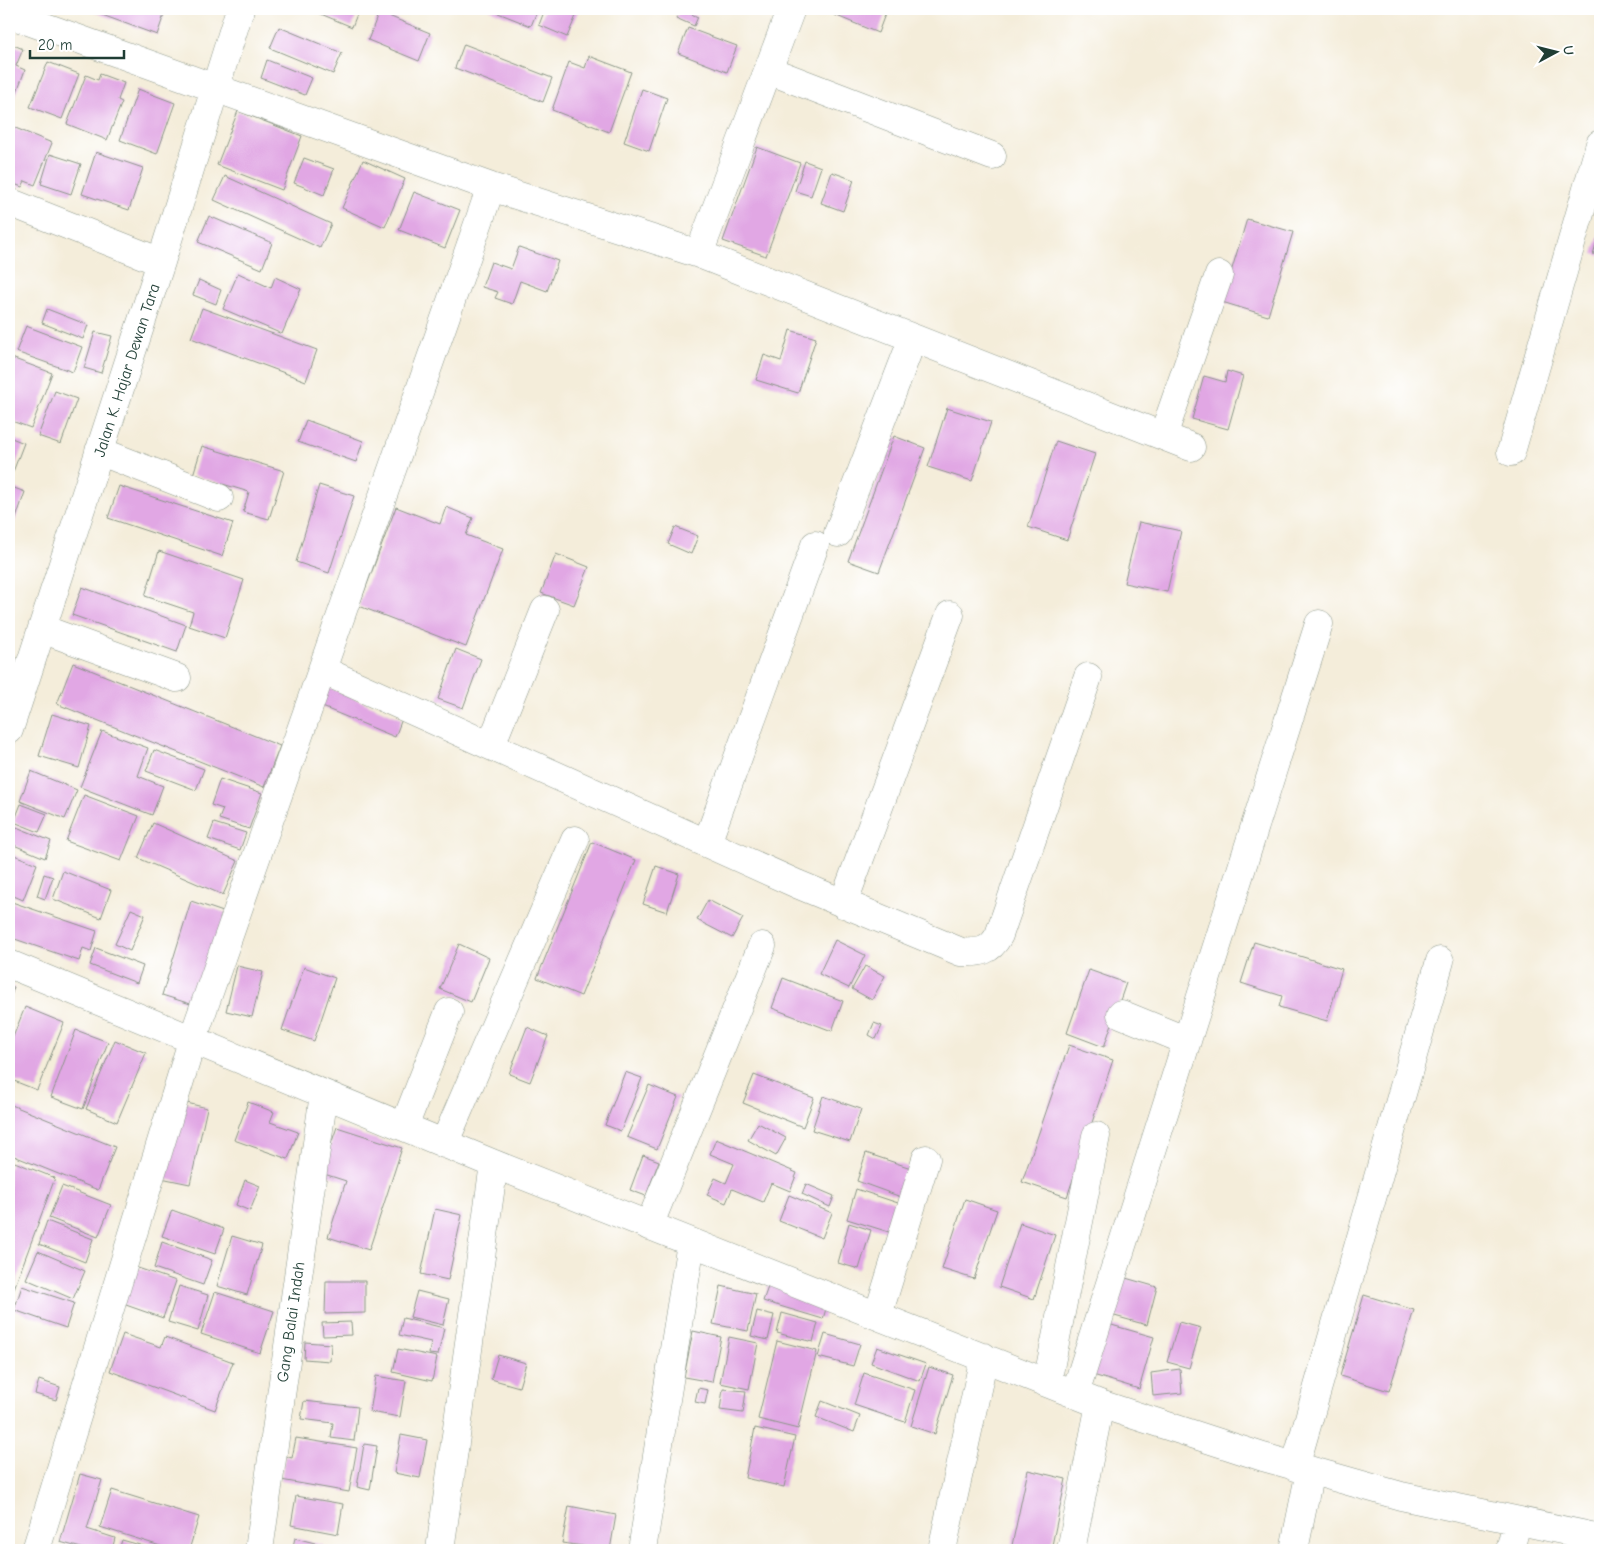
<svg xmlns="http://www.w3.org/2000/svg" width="1609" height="1559" font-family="'Comic Neue',sans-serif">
<rect width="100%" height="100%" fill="#fff"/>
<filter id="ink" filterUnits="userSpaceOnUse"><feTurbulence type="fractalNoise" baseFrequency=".02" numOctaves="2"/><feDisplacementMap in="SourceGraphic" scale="10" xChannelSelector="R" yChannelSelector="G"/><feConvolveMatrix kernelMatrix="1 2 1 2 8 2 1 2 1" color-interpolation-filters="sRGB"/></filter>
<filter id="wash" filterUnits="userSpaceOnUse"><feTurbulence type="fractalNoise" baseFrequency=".0096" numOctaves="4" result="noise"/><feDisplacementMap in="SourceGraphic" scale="20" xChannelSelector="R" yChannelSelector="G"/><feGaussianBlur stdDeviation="1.12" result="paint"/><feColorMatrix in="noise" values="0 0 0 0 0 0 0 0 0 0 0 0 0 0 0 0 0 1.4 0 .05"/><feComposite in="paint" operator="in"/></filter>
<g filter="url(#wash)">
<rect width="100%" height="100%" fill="#f4edda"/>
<g id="blocks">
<path fill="#e1a7e4" d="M96 9H166L157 35 94 12Z
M309 9H359L352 27Z
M488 9H538L531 26Z
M545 9H579L567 37 539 25Z
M680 9 698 17 694 26 676 18Z
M834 9H887L878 33 832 14Z
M379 12 430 33 419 61 368 40Z
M279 27 342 53 333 74 270 48Z
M688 28 737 46 727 72 678 53Z
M9 43 23 49 16 66 25 70 12 105 9 103Z
M464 44 552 78 543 102 455 68Z
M589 56 631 72 609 132 552 110 569 62 585 68Z
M267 60 312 78 305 95 261 78Z
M48 62 79 74 62 119 30 107Z
M100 74 124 83 118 100 122 102 107 140 67 124 86 75 98 80Z
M138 89 175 103 157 154 120 140Z
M642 89 667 98 649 151 624 142Z
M238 111 302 136 282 190 217 165Z
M13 127 52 143 35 185 25 181 22 187 9 182V138Z
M757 147 800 163 766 256 723 241Z
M96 152 143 168 129 210 82 194Z
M50 154 81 164 71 194 41 184Z
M304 158 334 169 324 195 294 183Z
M363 160 405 179 385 227 342 208Z
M805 161 821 167 811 196 795 191Z
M832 172 854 180 843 211 821 203Z
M225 176 331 224 320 248 214 200Z
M414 192 460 210 445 248 399 230Z
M209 216 272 243 262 269 198 242Z
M1247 219 1293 232 1268 316 1222 302Z
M1600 231V256L1593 254Z
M519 247 558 261 547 291 520 281 512 304 495 298 498 292 482 287 491 262 511 269Z
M238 273 271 288 275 277 301 289 282 334 223 309Z
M199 280 221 290 216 304 193 295Z
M202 308 317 350 306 381 191 338Z
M47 309 88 325 83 339 42 323Z
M26 326 82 347 73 372 16 352Z
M790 330 816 338 798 393 756 380 764 355 781 361Z
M95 332 112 336 101 373 84 368Z
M9 357 52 373 31 428 9 420Z
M1227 371 1243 376 1228 429 1192 419 1204 376 1225 382Z
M55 391 77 399 61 444 38 436Z
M947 408 991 422 972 481 928 467Z
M306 420 363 441 356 462 298 442Z
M894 436 925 448 879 572 848 561Z
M9 437 24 443 11 477 9 476Z
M1056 441 1095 454 1067 540 1028 527Z
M202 446 284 471 269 519 243 512 249 492 193 475Z
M319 485 354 496 329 573 296 562Z
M9 486 25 492 13 527 9 525Z
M119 486 233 523 222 556 108 518Z
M396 507 440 524 446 507 473 518 466 535 503 549 466 647 359 606Z
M1139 522 1181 531 1167 592 1124 583Z
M675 527 698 536 691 554 668 544Z
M159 551 244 580 225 638 189 626 193 612 145 596Z
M556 554 589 567 574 605 541 593Z
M82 587 186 625 177 652 72 615Z
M456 649 481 659 463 708 438 699Z
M73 663 280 746 264 787 57 704Z
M328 687 402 719 395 737 320 706Z
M52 714 91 726 79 768 39 756Z
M102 731 148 748 138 776 163 786 152 815 80 787Z
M154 750 204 769 196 790 146 771Z
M31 771 77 790 65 819 20 801Z
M220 779 262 793 249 829 219 819 223 809 211 805Z
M84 795 139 816 121 861 66 841Z
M21 804 47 814 39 832 14 822Z
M153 823 238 861 223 895 138 858Z
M214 823 246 833 240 850 208 839Z
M14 826 51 841 45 858 9 843Z
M592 842 636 860 581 996 537 978Z
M9 853 37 864 23 900 9 894Z
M656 866 679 874 667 912 643 904Z
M63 871 111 890 101 918 53 899Z
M44 874 53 877 45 899 37 896Z
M708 900 743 918 732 938 697 920Z
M9 901 97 931 91 951 83 948 79 961 9 937Z
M191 901 226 913 197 1006 162 995Z
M131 909 145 915 130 951 115 944Z
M835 940 865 955 849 988 819 974Z
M1254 942 1342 969 1327 1021 1279 1007 1282 996 1241 983Z
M459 944 489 958 471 1002 440 989Z
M96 948 143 966 137 983 90 965Z
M237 966 263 972 252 1017 226 1011Z
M865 966 885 976 872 1000 852 989Z
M304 967 335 978 314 1041 282 1030Z
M1089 970 1126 983 1104 1047 1067 1033Z
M783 978 843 1001 832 1031 772 1008Z
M9 986 14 987 9 1002Z
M25 1007 64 1023 37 1090 9 1079V1047Z
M874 1023 882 1026 876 1039 869 1035Z
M527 1027 548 1036 530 1082 509 1074Z
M76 1030 108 1042 83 1109 51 1097Z
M115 1040 146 1053 117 1122 86 1109Z
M1069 1045 1113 1060 1067 1197 1022 1182Z
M625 1072 642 1078 621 1131 605 1125Z
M754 1075 814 1098 803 1127 743 1103Z
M649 1085 678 1097 657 1149 627 1137Z
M823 1096 861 1109 850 1142 812 1130Z
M179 1101 207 1108 190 1184 161 1178Z
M248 1102 274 1112 270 1122 298 1132 288 1159 234 1140Z
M9 1104 115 1147 98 1190 9 1154Z
M758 1123 786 1138 776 1156 748 1140Z
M337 1127 402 1148 369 1250 328 1237 346 1181 321 1173Z
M716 1139 797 1173 790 1191 771 1183 763 1202 732 1189 726 1203 707 1195 715 1178 726 1183 734 1164 710 1154Z
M866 1153 911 1168 901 1197 857 1181Z
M643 1155 659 1161 646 1196 630 1190Z
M12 1161 55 1178 9 1302V1169Z
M245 1180 260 1186 250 1211 236 1205Z
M806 1184 834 1196 830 1207 802 1194Z
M62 1186 111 1205 98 1237 49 1218Z
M856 1189 901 1204 892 1233 847 1219Z
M789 1195 832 1213 822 1238 779 1221Z
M965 1199 997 1210 974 1279 942 1269Z
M435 1209 462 1215 448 1280 421 1274Z
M172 1210 224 1229 215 1254 162 1236Z
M47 1221 93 1239 85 1262 39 1244Z
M849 1223 871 1230 859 1269 838 1263Z
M1020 1223 1055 1235 1034 1299 999 1287Z
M232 1236 262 1245 247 1295 217 1286Z
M162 1242 212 1260 203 1285 154 1268Z
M38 1251 85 1271 73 1299 26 1279Z
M135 1267 176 1281 163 1318 123 1304Z
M1122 1277 1157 1287 1147 1325 1111 1315Z
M326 1281H365V1313L325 1314Z
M769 1284 828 1302 823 1319 763 1301Z
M22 1286 74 1303 66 1328 14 1310Z
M179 1286 208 1295 198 1331 168 1322Z
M721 1286 756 1294 748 1331 713 1324Z
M417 1291 449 1299 443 1325 410 1317Z
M215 1292 274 1311 260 1353 201 1334Z
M1364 1295 1414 1310 1389 1391 1340 1376Z
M757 1311 774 1315 768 1340 751 1336Z
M782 1313 818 1323 813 1342 777 1333Z
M403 1318 444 1328 438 1355 429 1354 431 1342 399 1335Z
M351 1322 352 1335 323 1336 322 1323Z
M1179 1322 1201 1328 1189 1368 1167 1362Z
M1108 1324 1154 1337 1139 1389 1093 1375Z
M693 1331 721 1337 712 1382 684 1377Z
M123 1334 161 1347 165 1337 233 1362 215 1410 110 1371Z
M825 1334 860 1344 853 1366 818 1357Z
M729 1337 758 1343 749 1389 720 1383Z
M777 1341 817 1351 798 1429 758 1419Z
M305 1342 331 1344 330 1361 304 1359Z
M877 1347 926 1364 920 1381 871 1363Z
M398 1349 437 1357 432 1381 393 1372Z
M498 1355 526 1363 519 1387 491 1379Z
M929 1367 953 1375 935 1434 911 1426Z
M1180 1369 1182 1393 1153 1396 1151 1373Z
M864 1373 915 1390 905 1422 854 1405Z
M376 1376 406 1381 400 1417 370 1412Z
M39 1380 60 1387 56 1400 35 1394Z
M698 1388 708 1390 705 1404 695 1402Z
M723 1389 746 1391 743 1413 720 1410Z
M304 1401 358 1407 354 1441 331 1438 333 1423 301 1419Z
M822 1401 860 1416 854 1432 816 1417Z
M755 1428 795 1437 784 1487 745 1478Z
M401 1435 427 1440 420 1478 394 1473Z
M296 1438 357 1448 349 1492 281 1480 285 1456 292 1458Z
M364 1444 377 1446 370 1490 357 1487Z
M1028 1470 1066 1479 1051 1550H1011Z
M80 1474 102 1480 87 1529 115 1538 112 1550H88L60 1542Z
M112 1490 199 1517 189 1550H173L100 1527Z
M296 1496 343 1504 338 1534 291 1525Z
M569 1506 616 1515 610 1550 562 1543Z
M295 1538 323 1545 322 1550H292Z
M122 1540 158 1550H119Z"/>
</g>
</g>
<g filter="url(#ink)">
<use href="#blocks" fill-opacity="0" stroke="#8a9587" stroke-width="1"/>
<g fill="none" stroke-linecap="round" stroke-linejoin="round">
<defs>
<path id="minor" d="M9 14 491 187 699 254 1191 447
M768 70 992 156
M9 202 161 262
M699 254 791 9
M1163 436 1219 275
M99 451 219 498
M1511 452 1600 144
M838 533 913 338
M42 629 177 678
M322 670 797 884 961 952C979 953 990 952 999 935L1088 677
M9 730 161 262 240 9
M491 745 545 610
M707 843 815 545
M843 904 950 615
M9 964 494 1164 1100 1404 1263 1457 1401 1496 1600 1538
M1121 1014 1187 1041
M404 1127 449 1012
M444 1144 575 840
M649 1226 762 946
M878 1315 926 1159
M1047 1383 1096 1136
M1075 1394 1319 624
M1295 1467 1440 961
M36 1550 193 1038 491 187
M259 1550 324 1094
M440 1550 494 1164
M642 1550 691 1243
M942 1550 984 1357
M1071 1550 1100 1404
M1294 1550 1310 1471
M1510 1550 1517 1522"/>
</defs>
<use href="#minor" stroke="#8a9587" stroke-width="29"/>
<use href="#minor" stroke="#fff" stroke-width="28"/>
</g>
</g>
<g text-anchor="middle" stroke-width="4.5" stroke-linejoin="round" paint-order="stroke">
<g font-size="16" fill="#1f3d34" stroke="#fff">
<text transform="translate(126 370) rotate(-72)" y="6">Jalan K. Hajar Dewan Tara</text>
<text transform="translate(290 1322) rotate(-82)" y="6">Gang Balai Indah</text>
</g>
</g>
<rect width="1609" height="1559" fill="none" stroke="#fff" stroke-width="30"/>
<g transform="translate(1556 52) rotate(83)" stroke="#ffffff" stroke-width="4" paint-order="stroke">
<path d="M0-4L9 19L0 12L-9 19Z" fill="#1f3d34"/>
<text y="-8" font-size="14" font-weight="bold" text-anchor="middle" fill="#1f3d34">U</text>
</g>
<path d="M30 50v8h94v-8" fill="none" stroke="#1f3d34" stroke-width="2.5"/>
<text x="38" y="50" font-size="15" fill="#1f3d34" stroke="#ffffff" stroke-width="4" paint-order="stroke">20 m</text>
</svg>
